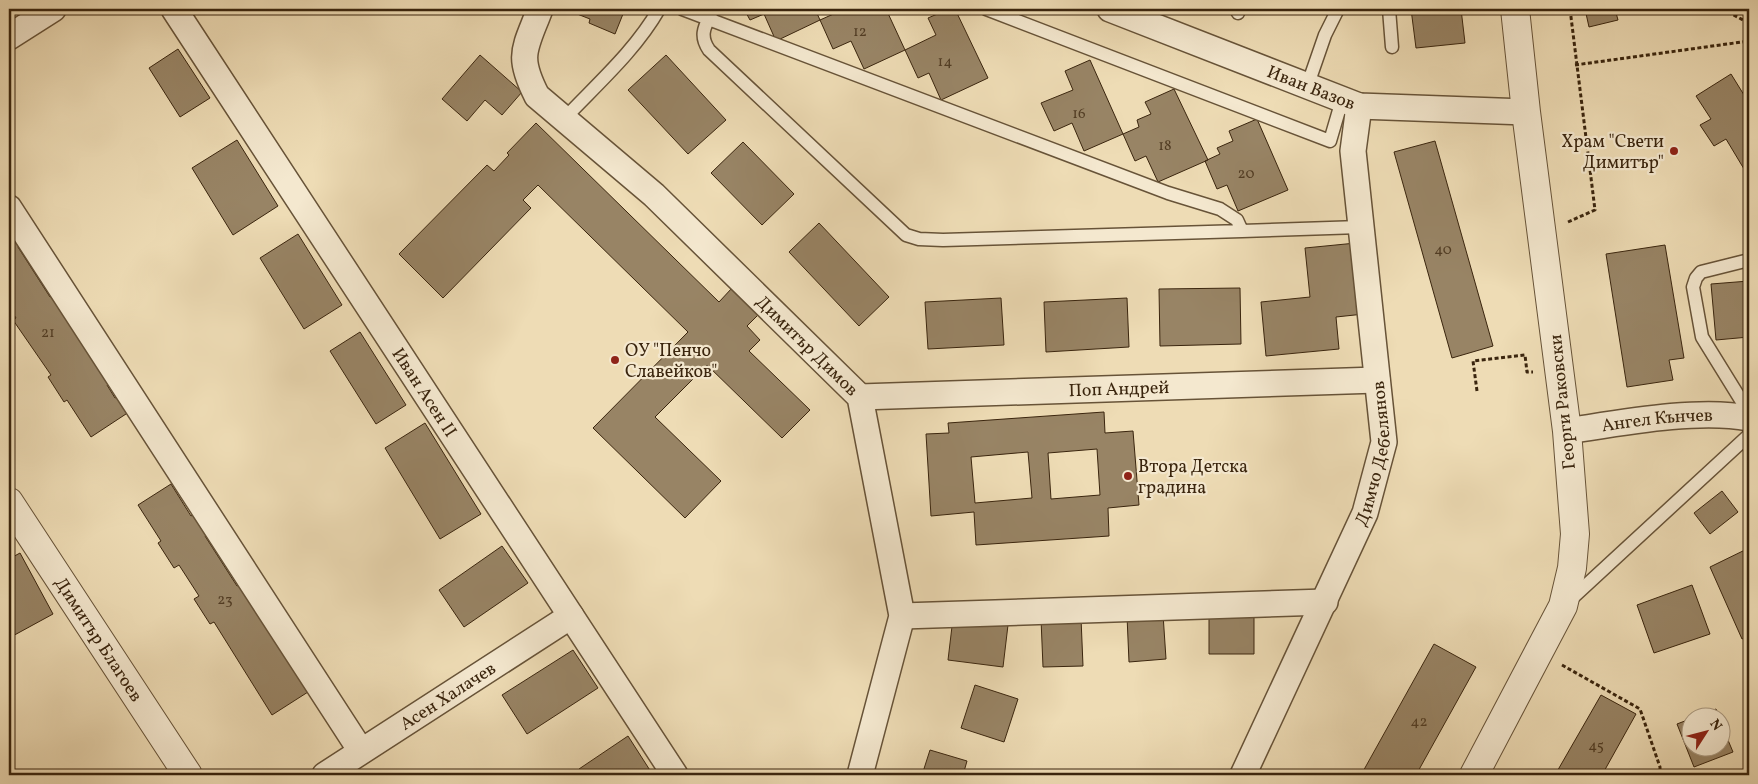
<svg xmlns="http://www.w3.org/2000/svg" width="1758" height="784" font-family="Vollkorn,serif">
<rect width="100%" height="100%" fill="#eedcb5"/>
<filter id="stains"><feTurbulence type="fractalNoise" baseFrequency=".004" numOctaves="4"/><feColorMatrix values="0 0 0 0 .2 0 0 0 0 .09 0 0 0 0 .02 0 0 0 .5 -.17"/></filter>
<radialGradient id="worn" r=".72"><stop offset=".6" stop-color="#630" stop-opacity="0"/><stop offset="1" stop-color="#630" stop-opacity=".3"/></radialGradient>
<path fill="#988465" stroke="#3a250e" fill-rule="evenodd" d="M573 9H625L615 34 589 23 590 19 572 12Z
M744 9H815L820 20 776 41 764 14 750 20Z
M837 9H886L905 50 864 69 851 41 833 49 820 20 838 12Z
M949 9H955L988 78 941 100 929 73 918 78 905 50 936 35 928 18Z
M1411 9H1461L1465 43 1416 48Z
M1585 9H1615L1618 20 1589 27Z
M178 49 210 98 180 117 149 68Z
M480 55 522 92 502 115 485 100 467 121 442 99Z
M666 55 726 120 688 154 628 90Z
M1090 60 1123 134 1084 151 1072 123 1054 131 1041 103 1073 90 1065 71Z
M1731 74 1749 103V172L1747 174 1726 139 1714 146 1700 125 1711 119 1696 96Z
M1174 89 1208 160 1158 182 1146 156 1135 161 1123 134 1139 127 1137 120 1151 114 1145 102Z
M1257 119 1288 190 1238 211 1227 185 1217 189 1205 161 1220 154 1217 148 1233 141 1229 131Z
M536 123 719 302 732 288 759 314 747 326 760 340 749 351 810 410 782 438 707 365 655 417 721 481 685 518 593 428 688 332 538 185 523 200 531 208 443 298 399 254 487 165 494 171 509 155 507 153Z
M237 140 278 206 233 235 192 168Z
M1435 141 1493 346 1452 358 1394 152Z
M743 142 794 194 762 225 711 173Z
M819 223 889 297 859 326 789 252Z
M9 226 23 244 18 247 50 297 55 294 63 314 97 366 101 364 112 381 107 385 115 398 119 396 129 412 91 437 67 400 64 402 48 377 51 375 13 320 16 318 9 307Z
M298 234 342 305 304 329 260 258Z
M1356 243 1364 314 1336 317 1339 349 1266 356 1261 302 1310 297 1305 248Z
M1665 245 1684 358 1669 360 1673 380 1627 387 1606 254Z
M1749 281V337L1716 340 1711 284Z
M1240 288 1241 344 1160 346 1159 289Z
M1001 298 1004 345 928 349 925 302Z
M1127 298 1129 347 1046 352 1044 302Z
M360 332 406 405 376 424 330 351Z
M1104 412 1105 433 1133 431 1139 505 1108 508 1109 536 976 545 974 512 931 516 926 434 949 433 948 423ZM1097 449 1100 495 1051 499 1048 453ZM1028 452 1032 498 975 503 971 457Z
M425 423 481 514 440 539 385 448Z
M171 484 191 516 197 512 210 532 205 536 237 586 244 582 255 600 250 603 282 652 287 649 294 670 308 692 272 715 214 622 210 624 194 599 199 596 179 565 174 568 158 543 161 541 138 505Z
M1722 491 1738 512 1710 534 1694 513Z
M502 546 528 583 464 627 439 590Z
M1749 548V636L1742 639 1710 567Z
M20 553 53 614 9 638V559Z
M1692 585 1710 634 1654 653 1637 605Z
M1163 614 1166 659 1129 662 1127 616Z
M1254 614V654H1209V615Z
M953 618 1008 625 1003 667 948 660Z
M1081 618 1083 666 1043 667 1041 619Z
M1434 644 1476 667 1416 775H1361Z
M573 650 598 688 527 734 502 695Z
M975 685 1018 699 1004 742 961 728Z
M1601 695 1636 714 1602 775H1555Z
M1716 709 1719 716H1697Z
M1690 719V746H1720V721L1733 752 1694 767 1677 724Z
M628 736 653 775H583L579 769Z
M930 750 967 761 963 775H922Z"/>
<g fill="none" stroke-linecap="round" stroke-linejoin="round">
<defs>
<path id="service" d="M682 9 1168 193 1220 209 1237 220 1242 231 1360 227
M713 9C706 25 698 34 709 50L906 235 919 239 943 240 1242 231
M986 9 1330 141 1342 100
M1236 9 1238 13
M1389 9 1392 47
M1307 87 1325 35 1338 9
M564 119C597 84 635 51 659 9
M1749 260 1701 272 1696 278 1693 287 1702 337 1749 413
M1569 601 1749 435"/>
<g id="minor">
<path id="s1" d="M174 9 675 775"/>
<path id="s2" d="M540 9C525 49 516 55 537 96L654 195 860 397 902 616 860 775"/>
<path id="s3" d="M1110 9 1359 106 1526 112"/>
<path d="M9 37 53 9"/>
<path d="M9 208 361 751"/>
<path id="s4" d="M860 397 1377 380"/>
<path id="s5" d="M1567 431C1620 423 1697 408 1749 418"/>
<path d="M902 616 1325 602"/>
<path id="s6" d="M325 775 571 616"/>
<path id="s7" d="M1243 775 1365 513 1384 442 1353 151 1359 106"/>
</g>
<g id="tertiary">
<path id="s8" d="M9 502 188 775"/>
<path d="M1474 775 1563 606 1572 568 1575 534 1567 431 1526 112 1515 9"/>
</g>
</defs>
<use href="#service" stroke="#675338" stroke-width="15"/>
<use href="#minor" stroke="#675338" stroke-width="28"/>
<use href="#tertiary" stroke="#675338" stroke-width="30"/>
<path stroke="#3a250e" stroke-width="3" stroke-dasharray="4 2.5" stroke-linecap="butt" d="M1722 9 1749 23
M1575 65 1749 41
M1568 222 1595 210 1570 9
M1477 391 1473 361 1525 355 1527 372H1533
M1562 665 1640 709 1660 767V775"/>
<use href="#service" stroke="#f4e8cf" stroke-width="12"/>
<use href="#minor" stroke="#f4e8cf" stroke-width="25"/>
<use href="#tertiary" stroke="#f4e8cf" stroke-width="28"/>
</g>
<g fill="#8f2418" stroke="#f4e8cf" stroke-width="2">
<circle cx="1674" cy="151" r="5"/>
<circle cx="615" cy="360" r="5"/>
<circle cx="1128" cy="476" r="5"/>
</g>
<g text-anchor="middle" stroke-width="4.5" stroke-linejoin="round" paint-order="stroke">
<g font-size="15" fill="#523d24">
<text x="860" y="36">12</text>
<text x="945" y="66">14</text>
<text x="1079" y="118">16</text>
<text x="1165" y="150">18</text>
<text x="1246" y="178">20</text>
<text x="1443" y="254">40</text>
<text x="48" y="337">21</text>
<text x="225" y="604">23</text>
<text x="1419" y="726">42</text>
<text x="1596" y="750">45</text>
</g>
<g font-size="18" fill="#3a250e" stroke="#f4e8cf">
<text dy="6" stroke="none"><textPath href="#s3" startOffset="216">Иван Вазов</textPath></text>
<text dy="6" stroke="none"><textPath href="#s2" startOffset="460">Димитър Димов</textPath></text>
<text dy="6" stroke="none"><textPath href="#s4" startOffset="259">Поп Андрей</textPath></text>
<text dy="6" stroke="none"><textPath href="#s1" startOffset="458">Иван Асен II</textPath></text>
<text transform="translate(1562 402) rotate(-96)" y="6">Георги Раковски</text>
<text dy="6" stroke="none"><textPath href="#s5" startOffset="91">Ангел Кънчев</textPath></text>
<text dy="6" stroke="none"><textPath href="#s7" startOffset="350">Димчо Дебелянов</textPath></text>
<text dy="6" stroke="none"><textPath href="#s8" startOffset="164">Димитър Благоев</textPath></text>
<text dy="6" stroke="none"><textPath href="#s6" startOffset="146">Асен Халачев</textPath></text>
</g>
<g font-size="18" fill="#3a250e" stroke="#f4e8cf" text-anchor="start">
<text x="1664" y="147" text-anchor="end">Храм "Свети<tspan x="1664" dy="21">Димитър"</tspan></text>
<text x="625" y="356">ОУ "Пенчо<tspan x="625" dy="21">Славейков"</tspan></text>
<text x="1138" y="472">Втора Детска<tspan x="1138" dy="21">градина</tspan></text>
</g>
</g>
<rect width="1758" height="784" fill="none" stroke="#eedcb5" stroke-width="30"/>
<rect x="10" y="10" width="1738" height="764" fill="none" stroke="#3a250e" stroke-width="2.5"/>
<rect x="15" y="15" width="1728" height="754" fill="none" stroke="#3a250e"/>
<g transform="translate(1706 732) rotate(54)"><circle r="24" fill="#f4e8cf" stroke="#aa9a82"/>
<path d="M0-4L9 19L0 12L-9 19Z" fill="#8f2418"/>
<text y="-8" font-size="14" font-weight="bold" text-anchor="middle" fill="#3a250e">N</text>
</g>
<rect width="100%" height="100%" filter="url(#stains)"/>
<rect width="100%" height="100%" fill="url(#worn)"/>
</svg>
